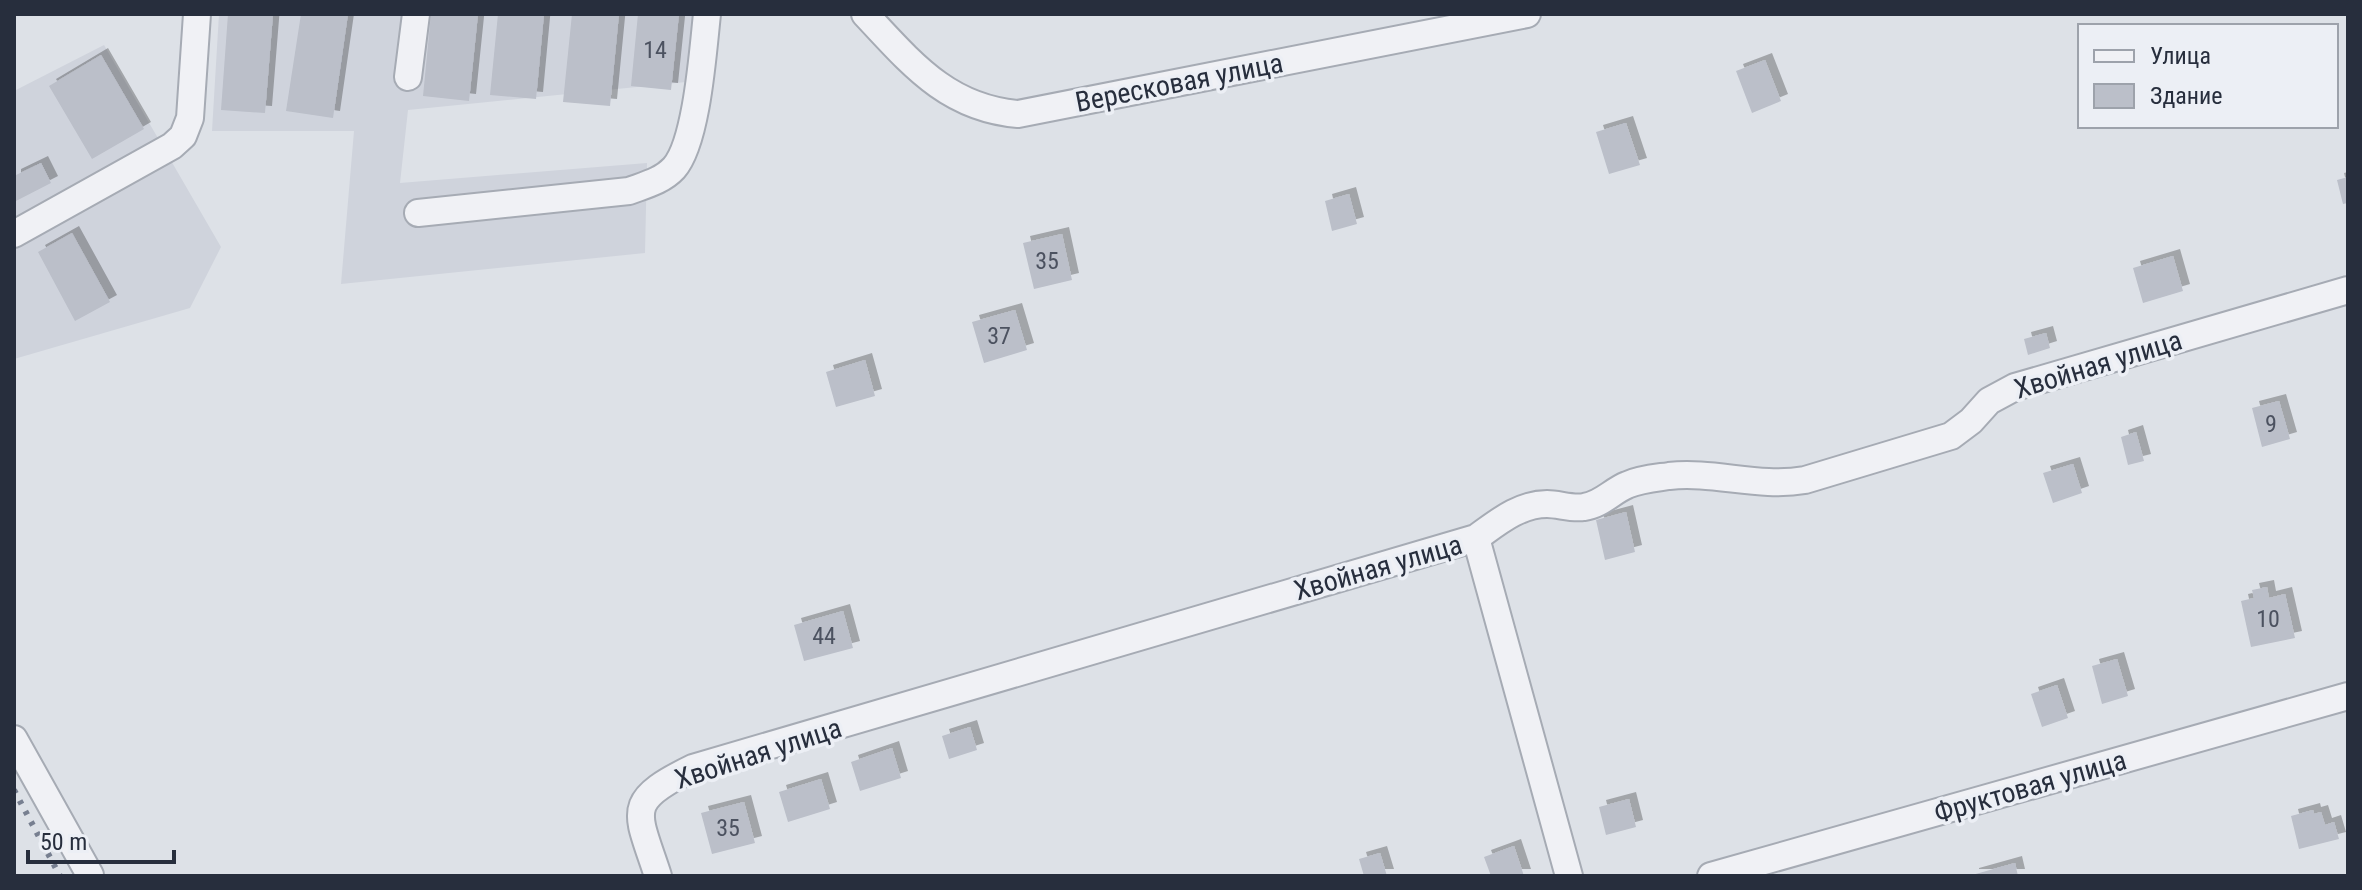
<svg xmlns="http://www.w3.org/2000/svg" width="2362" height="890" font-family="'Roboto Condensed',sans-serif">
<defs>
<filter id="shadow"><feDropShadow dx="7" dy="-7" stdDeviation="0" flood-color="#0004"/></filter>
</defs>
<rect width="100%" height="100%" fill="#dde1e7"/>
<path fill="#cfd3dc" d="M219 14H703L696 81 408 110 400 183 647 163 645 253 341 284 354 131H212Z
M104 45 221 247 190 308 14 359V91Z"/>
<path fill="#bbbfc9" filter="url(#shadow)" d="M228 14H273L265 113 221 110Z
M301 14H348L333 118 286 111Z
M431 14H478L469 101 423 96Z
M498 14H544L536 99 490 95Z
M572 14H619L610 106 563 102Z
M638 14H679L671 90 631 86Z
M101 55 144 129 92 159 49 86Z
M1765 60 1781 101 1752 113 1736 71Z
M1626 123 1640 165 1609 174 1596 132Z
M41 163 51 183 14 202V176Z
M2348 177V203L2343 204 2337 180Z
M1349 194 1357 224 1332 231 1325 201Z
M72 233 110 302 75 321 38 252Z
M1062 234 1072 280 1034 289 1023 243Z
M2173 256 2183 291 2143 303 2133 268Z
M1015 310 1027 350 984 363 972 322Z
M2046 333 2050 348 2028 355 2024 339Z
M865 360 875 396 836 407 826 372Z
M2279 401 2290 439 2262 447 2252 408Z
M2136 432 2144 461 2128 465 2121 437Z
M2073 464 2082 493 2053 503 2043 473Z
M1626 512 1635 552 1605 560 1596 520Z
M2267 587 2269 598 2285 594 2295 638 2251 647 2241 601 2254 598 2252 590Z
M843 611 853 648 804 661 794 625Z
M2117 659 2128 696 2102 704 2092 666Z
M2057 685 2068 718 2042 727 2031 694Z
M970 727 977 750 949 759 942 736Z
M892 748 901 778 860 791 851 762Z
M821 779 830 809 788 822 779 792Z
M1629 799 1636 827 1606 835 1599 807Z
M744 802 755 843 712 854 701 813Z
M2313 810 2314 814 2321 812 2325 825 2334 822 2339 839 2299 849 2291 816Z
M1514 846 1524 876H1491L1484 857Z
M1380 853 1387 876H1364L1359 859Z
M2015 863 2018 876H1972V875Z"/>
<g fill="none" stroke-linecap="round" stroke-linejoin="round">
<defs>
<path id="minor" d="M865 14C911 63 947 108 1018 114L1527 14
M408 77 416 14
M418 213 629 191C645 185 662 181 674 168 697 142 703 50 707 14
M14 234 172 146 183 136 190 118 197 14
M1476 538 1569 876
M14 739 90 875
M658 876C637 811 623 802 693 768L1476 538C1497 523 1519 504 1547 504 1559 504 1571 509 1584 507 1601 505 1612 491 1627 485 1640 479 1655 478 1669 476 1714 471 1759 488 1805 480L1951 436 1971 421 1989 401 2015 387 2348 290
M1711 876 2348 696"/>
</defs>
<use href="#minor" stroke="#a6abb4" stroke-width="30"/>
<use href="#minor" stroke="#f0f1f5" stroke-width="26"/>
<path stroke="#777f90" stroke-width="6" stroke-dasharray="4 8" stroke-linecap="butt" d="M14 790 60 876"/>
</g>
<g text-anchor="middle" stroke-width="7" stroke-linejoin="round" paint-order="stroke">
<g font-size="24" fill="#4c5260">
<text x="655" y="58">14</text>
<text x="1047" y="269">35</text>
<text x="999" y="344">37</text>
<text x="2271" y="432">9</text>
<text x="2268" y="627">10</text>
<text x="824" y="644">44</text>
<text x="728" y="836">35</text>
</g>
<g font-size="28" fill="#272e3d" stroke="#eceff5">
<text transform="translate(1179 82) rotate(-11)" y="10">Вересковая улица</text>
<text transform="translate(2098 364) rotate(-17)" y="10">Хвойная улица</text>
<text transform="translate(1378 567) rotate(-16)" y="10">Хвойная улица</text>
<text transform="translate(758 753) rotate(-18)" y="10">Хвойная улица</text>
<text transform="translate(2030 786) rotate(-16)" y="10">Фруктовая улица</text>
</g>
</g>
<rect width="2362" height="890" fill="none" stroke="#272e3d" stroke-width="32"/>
<rect x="2078" y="24" width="260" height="104" fill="#eceff5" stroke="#9da2ab" stroke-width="2"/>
<rect x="2094" y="50" width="40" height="12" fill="#f0f1f5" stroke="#9da2ab" stroke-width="2"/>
<text x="2150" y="64" font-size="24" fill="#272e3d">Улица</text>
<rect x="2094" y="84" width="40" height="24" fill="#bbbfc9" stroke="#9da2ab" stroke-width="2"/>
<text x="2150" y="104" font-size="24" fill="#272e3d">Здание</text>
<path d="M28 850v12h146v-12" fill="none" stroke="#272e3d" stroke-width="4"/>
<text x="40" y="850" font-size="24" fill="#272e3d" stroke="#eceff5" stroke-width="6" paint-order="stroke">50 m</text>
</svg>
